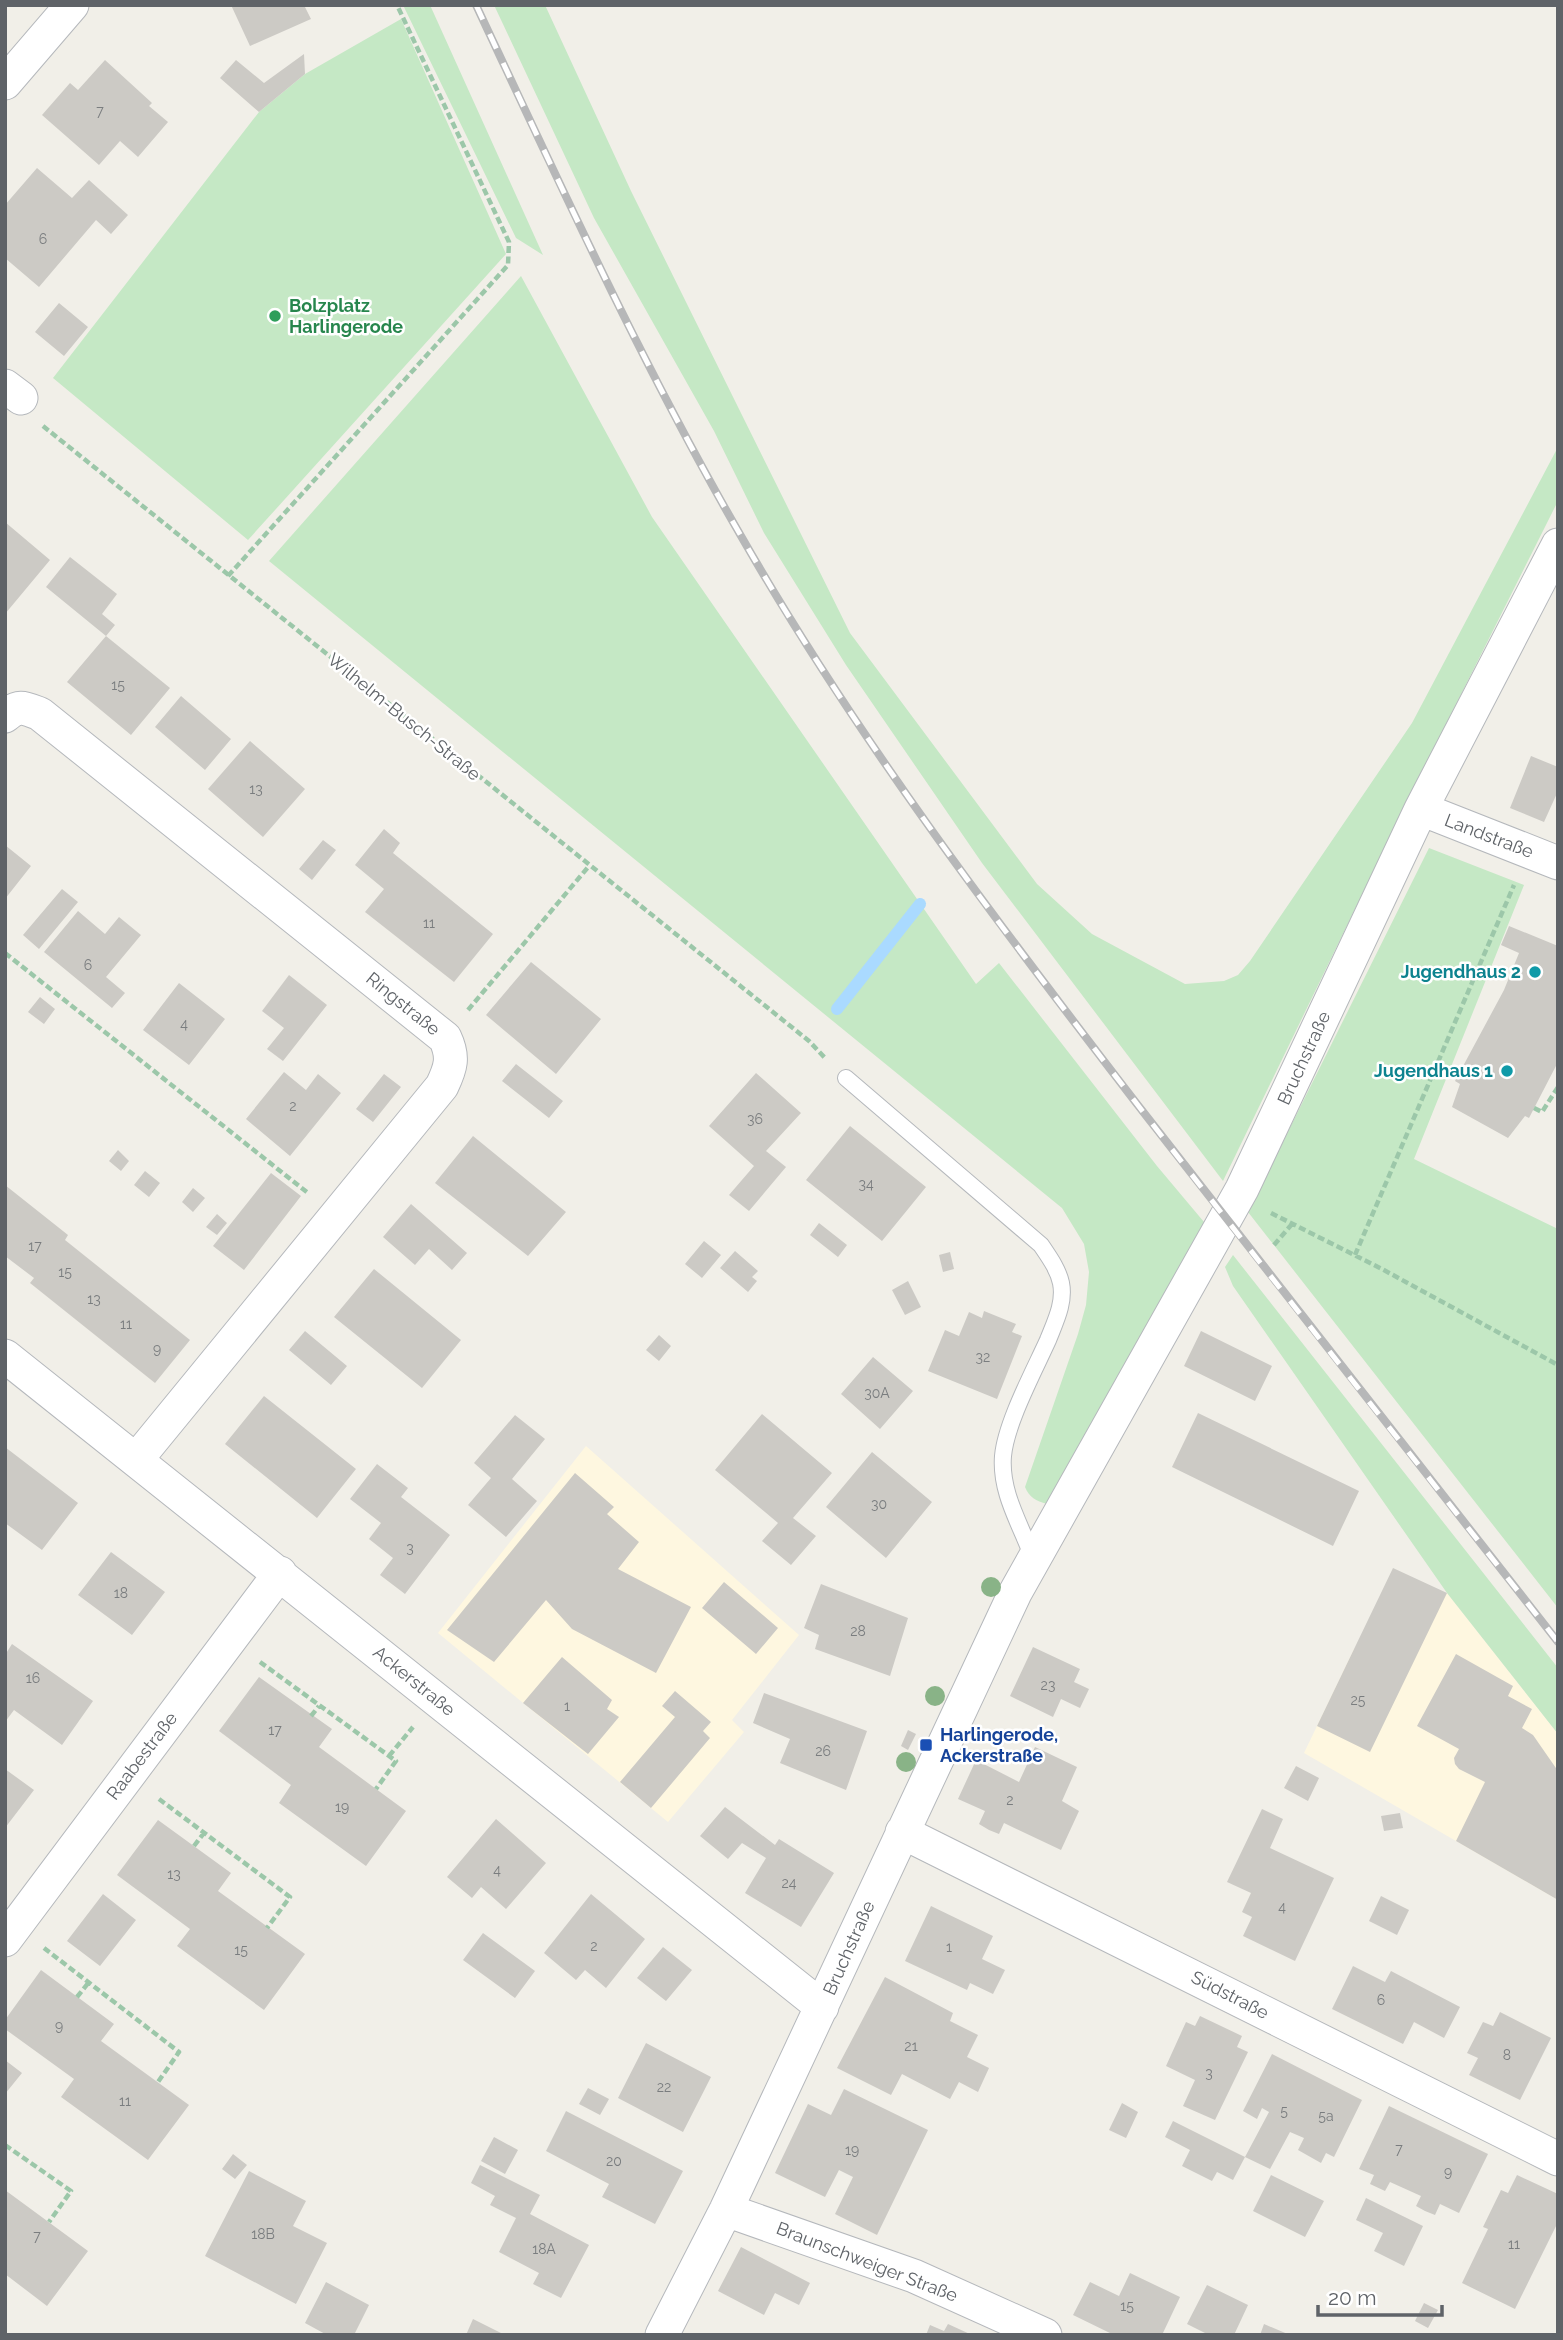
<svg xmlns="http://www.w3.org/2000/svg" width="1563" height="2340" font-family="Raleway,sans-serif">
<rect width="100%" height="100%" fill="#f1efe8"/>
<path fill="#fef7e0" d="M586 1446 799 1635 732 1720 744 1732 668 1822 438 1633Z
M1447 1593 1558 1734V1900L1304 1753 1354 1649Z"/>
<path fill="#c5e8c5" d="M403 5H430L543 255 516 238Z
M494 5H545L631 191 850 633 1037 884 1092 934 1185 984 1224 981 1238 975 1250 961 1412 723 1558 447V501L1405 806 1223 1181 982 863 846 665 764 533 714 431 594 218Z
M401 19 506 254 248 540 53 378 259 112 305 74Z
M521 276 652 517 976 984 999 963 1157 1166 1204 1222 1056 1497 1047 1504C1036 1501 1029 1497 1025 1487L1078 1334 1086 1305 1089 1272 1084 1244 1062 1208 269 561Z
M1429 848 1524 885 1414 1159 1558 1229V1608L1248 1212Z
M1233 1255 1558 1668V1734L1447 1593 1233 1286 1225 1267Z"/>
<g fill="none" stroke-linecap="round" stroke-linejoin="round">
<path stroke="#aadaff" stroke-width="12" d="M837 1009 920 904"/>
</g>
<path fill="#cccac5" d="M231 5H304L311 19 250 46Z
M304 54 305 74 259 112 220 78 236 60 264 83Z
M105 60 152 103 149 106 168 122 138 157 120 141 99 165 42 115 70 83 78 90Z
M37 168 72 198 89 180 128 215 111 234 96 220 39 287 5 258V205Z
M59 303 88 327 64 356 35 332Z
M5 522 50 560 5 614Z
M70 557 117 594 102 614 115 625 106 636 170 688 131 735 67 682 106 636 46 587Z
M181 696 231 739 205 770 155 727Z
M250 741 305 789 263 837 208 789Z
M1531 756 1558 767V791L1544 822 1510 808Z
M384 829 400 843 393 853 493 934 454 982 365 912 384 889 355 865Z
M323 840 336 850 312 880 299 869Z
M5 845 31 866 5 899Z
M62 889 78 902 39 949 23 935Z
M78 911 105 934 119 917 141 935 106 977 125 993 112 1008 44 952Z
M1509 926 1558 946V1062L1529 1118 1525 1116 1508 1138 1452 1107 1460 1084 1455 1081 1504 990 1519 953 1501 945Z
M531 962 601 1019 556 1074 486 1015Z
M289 975 327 1005 283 1061 267 1049 284 1028 262 1011Z
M179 983 225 1019 189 1065 143 1030Z
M40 997 55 1009 44 1024 28 1012Z
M516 1064 563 1101 549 1118 502 1081Z
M284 1072 306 1090 318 1074 341 1093 290 1156 246 1119Z
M756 1073 801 1113 766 1151 786 1167 749 1211 729 1195 754 1166 709 1126Z
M384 1074 401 1087 373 1122 356 1109Z
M850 1126 926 1187 882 1241 806 1180Z
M473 1136 566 1212 528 1256 435 1183Z
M118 1150 129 1161 121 1171 109 1161Z
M145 1171 160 1183 149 1197 134 1185Z
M271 1173 301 1196 244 1270 213 1246Z
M5 1185 68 1235 65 1240 190 1340 155 1383 30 1283 34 1278 5 1256Z
M193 1188 205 1198 193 1212 182 1202Z
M411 1204 467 1253 452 1270 429 1249 415 1265 383 1237Z
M217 1214 227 1223 217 1235 206 1227Z
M819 1223 847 1245 838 1257 810 1235Z
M704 1241 721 1255 702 1278 685 1264Z
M735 1251 758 1271 752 1277 757 1281 748 1292 720 1268Z
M950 1252 954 1269 943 1272 939 1255Z
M374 1269 461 1340 422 1388 334 1317Z
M908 1281 921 1307 905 1315 892 1290Z
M984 1311 1016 1324 1012 1332 1022 1336 997 1399 928 1371 945 1330 959 1336 969 1312 982 1318Z
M305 1331 347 1366 331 1385 289 1350Z
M1201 1331 1272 1366 1255 1401 1184 1366Z
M659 1335 671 1346 659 1361 646 1350Z
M873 1357 913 1391 880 1429 841 1394Z
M264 1396 356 1469 317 1518 225 1444Z
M1198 1413 1359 1491 1333 1546 1172 1467Z
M762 1414 832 1473 793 1518 816 1536 791 1565 762 1541 778 1523 715 1470Z
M515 1415 545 1439 512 1479 537 1501 506 1537 468 1505 491 1478 474 1463Z
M5 1447 78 1503 42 1550 5 1523Z
M872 1452 932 1502 886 1558 826 1507Z
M377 1464 408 1488 401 1497 450 1535 405 1594 380 1575 393 1558 369 1539 381 1523 350 1499Z
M575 1473 614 1507 607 1514 639 1542 618 1569 691 1607 656 1673 572 1629 546 1600 494 1662 447 1630Z
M111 1552 165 1592 132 1635 78 1595Z
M1393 1568 1447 1593 1370 1752 1317 1726Z
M724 1582 778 1628 756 1654 702 1608Z
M821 1584 908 1618 890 1676 815 1649 819 1635 804 1628Z
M12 1644 93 1701 62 1745 14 1710 5 1722V1655Z
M1033 1647 1080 1669 1074 1682 1089 1689 1080 1708 1061 1699 1053 1717 1010 1696Z
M1456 1654 1513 1686 1508 1696 1532 1709 1522 1728 1533 1735 1558 1771V1900L1456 1841 1485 1782 1459 1769 1455 1764 1454 1758 1459 1749 1417 1726Z
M562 1657 612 1700 607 1709 619 1717 588 1754 523 1703Z
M259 1677 332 1729 319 1747 406 1811 366 1866 279 1803 291 1785 219 1731Z
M675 1691 711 1722 703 1731 710 1738 651 1808 620 1782 675 1717 662 1706Z
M764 1693 867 1731 846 1790 780 1763 790 1739 753 1723Z
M908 1730 916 1734 908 1750 901 1746Z
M1035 1747 1077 1767 1062 1801 1079 1811 1061 1850 1004 1823 999 1834 989 1830 979 1824 985 1811 958 1799 976 1760 1019 1782Z
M1296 1766 1319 1778 1308 1801 1284 1788Z
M5 1769 34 1790 5 1828Z
M725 1807 775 1845 779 1839 834 1873 801 1927 745 1893 766 1858 742 1843 728 1859 700 1836Z
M1262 1809 1283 1819 1270 1848 1334 1878 1295 1961 1243 1936 1252 1917 1242 1912 1251 1893 1227 1882Z
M1400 1813 1403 1828 1384 1831 1381 1816Z
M496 1819 546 1863 506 1909 481 1887 472 1898 447 1877Z
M158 1820 231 1873 218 1891 305 1954 264 2010 177 1946 190 1929 117 1875Z
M103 1894 136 1920 100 1966 67 1941Z
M591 1894 645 1939 606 1988 585 1970 576 1980 544 1953Z
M1381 1896 1409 1910 1397 1935 1369 1921Z
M931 1906 993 1936 982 1959 1005 1970 993 1994 970 1983 967 1990 905 1961Z
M483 1933 535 1971 515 1998 463 1960Z
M663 1947 692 1970 666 2001 637 1978Z
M1353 1966 1385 1982 1391 1971 1460 2007 1444 2038 1414 2022 1403 2044 1332 2009Z
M41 1970 114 2024 101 2041 189 2105 148 2160 61 2097 74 2079 5 2029V2020Z
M885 1977 953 2013 950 2021 978 2035 967 2057 989 2068 978 2092 959 2082 950 2099 902 2074 891 2095 837 2068Z
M1500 2012 1551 2038 1520 2100 1469 2075 1478 2058 1467 2053 1483 2022 1493 2026Z
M1200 2016 1242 2036 1237 2047 1248 2052 1215 2120 1183 2106 1195 2080 1166 2066 1186 2022 1195 2026Z
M646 2043 711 2077 683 2132 618 2098Z
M1272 2054 1362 2100 1334 2157 1326 2153 1321 2163 1298 2150 1304 2138 1290 2132 1270 2169 1245 2157 1269 2112 1262 2108 1257 2119 1243 2111Z
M5 2060 22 2073 5 2094Z
M588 2088 609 2099 600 2115 579 2104Z
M844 2089 928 2130 877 2235 835 2214 853 2177 839 2170 825 2197 775 2173 808 2104 831 2115Z
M1122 2103 1138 2112 1126 2138 1109 2130Z
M1389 2106 1488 2154 1459 2213 1440 2204 1435 2215 1425 2211 1416 2206 1421 2196 1390 2182 1385 2191 1370 2184 1374 2175 1359 2169Z
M566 2111 683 2171 655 2224 602 2197 609 2184 546 2151Z
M1173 2121 1245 2157 1233 2180 1217 2172 1212 2181 1182 2166 1190 2150 1165 2137Z
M494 2137 518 2150 505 2174 481 2161Z
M233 2154 247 2165 235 2179 222 2169Z
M480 2165 540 2195 530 2214 589 2245 561 2298 533 2284 539 2273 499 2252 516 2218 490 2205 495 2196 471 2183Z
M249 2171 306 2201 293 2226 327 2243 296 2304 205 2256Z
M1271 2175 1324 2201 1305 2237 1253 2211Z
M1517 2175 1558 2194V2222L1515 2309 1462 2283 1488 2229 1483 2227 1501 2190 1508 2193Z
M5 2190 88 2251 47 2306 5 2274Z
M1366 2198 1423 2226 1404 2266 1374 2251 1383 2233 1356 2220Z
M741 2247 810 2283 799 2305 775 2293 764 2315 718 2291Z
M1130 2273 1180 2297 1162 2335H1114L1073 2315 1090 2282 1119 2296Z
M326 2282 369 2305 354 2335H327L305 2323Z
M1207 2285 1248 2305 1234 2335H1209L1187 2324Z
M1424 2303 1438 2310 1428 2328 1415 2321Z
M473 2319 505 2335H466Z
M948 2324 972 2335H926L930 2325 944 2331Z
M1264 2324 1290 2335H1260Z"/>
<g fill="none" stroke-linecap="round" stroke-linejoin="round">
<defs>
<path id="service" d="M846 1078 1041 1245C1049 1257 1058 1269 1061 1283 1065 1303 1055 1322 1048 1340 1034 1371 1006 1423 1003 1456 1000 1493 1021 1525 1033 1558"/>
<path id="minor" d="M5 83 72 5
M5 386 21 398
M5 716C19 704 25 708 40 714L445 1038C454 1057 451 1067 442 1086L136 1460
M1421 809 1558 863
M5 1356 822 2007
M902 1832 1558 2159
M5 1940 280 1573
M726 2210 914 2276 1045 2335
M662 2335 726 2210 1015 1593 1242 1189 1421 809 1558 545"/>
</defs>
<use href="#service" stroke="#b5b8bc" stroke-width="18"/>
<use href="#minor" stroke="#b5b8bc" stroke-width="35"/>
<path stroke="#9cc7a9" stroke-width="4.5" stroke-dasharray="7 3.5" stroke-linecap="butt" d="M43 426 809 1041 825 1058
M228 576 508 265 509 242 397 5
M5 953 308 1193
M468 1010 589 866
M1534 1108 1542 1112 1558 1087
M1271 1213 1382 1269 1558 1365
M1274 1245 1292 1224
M1355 1255 1514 885
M260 1662 396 1761 376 1789
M311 1716 319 1706
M389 1756 413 1727
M159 1799 290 1897 267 1928
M194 1846 204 1833
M44 1948 179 2052 158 2082
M77 1997 89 1982
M5 2145 71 2191 49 2222"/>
<use href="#service" stroke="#fff" stroke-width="16"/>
<use href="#minor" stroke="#fff" stroke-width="33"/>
<defs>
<path id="rail" d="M476 5C560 184 642 365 741 536 856 737 996 921 1137 1104 1276 1284 1417 1463 1558 1642"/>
</defs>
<use href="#rail" stroke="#b6b7b8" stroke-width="8"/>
<use href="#rail" stroke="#fff" stroke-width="5" stroke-dasharray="16" stroke-linecap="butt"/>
</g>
<g fill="#89b387">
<circle cx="991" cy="1587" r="10"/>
<circle cx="935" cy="1696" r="10"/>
<circle cx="906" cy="1762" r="10"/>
</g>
<circle fill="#2e9e5b" stroke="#fff" stroke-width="2.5" cx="275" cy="316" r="7"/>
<g fill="#0f9aa8" stroke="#fff" stroke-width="2.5">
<circle cx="1535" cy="972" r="7"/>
<circle cx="1507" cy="1071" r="7"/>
</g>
<rect fill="#1a4fb4" stroke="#fff" stroke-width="2.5" x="919" y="1738" width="14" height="14" rx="3.5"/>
<g text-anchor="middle" stroke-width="5" stroke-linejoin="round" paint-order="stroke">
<g font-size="14" fill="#7a7d7f">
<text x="100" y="116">7</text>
<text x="43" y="244">6</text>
<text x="118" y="690">15</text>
<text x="256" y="794">13</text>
<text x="429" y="928">11</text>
<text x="88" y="970">6</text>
<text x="184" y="1029">4</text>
<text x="293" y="1111">2</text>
<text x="755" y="1124">36</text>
<text x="866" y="1189">34</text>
<text x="35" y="1251">17</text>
<text x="65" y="1277">15</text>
<text x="94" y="1304">13</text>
<text x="126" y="1329">11</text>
<text x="157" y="1354">9</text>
<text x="983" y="1362">32</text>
<text x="877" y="1398">30A</text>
<text x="879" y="1509">30</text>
<text x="410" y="1553">3</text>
<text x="121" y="1598">18</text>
<text x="858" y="1636">28</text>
<text x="33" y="1683">16</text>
<text x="1048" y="1690">23</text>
<text x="1358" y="1705">25</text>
<text x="567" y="1711">1</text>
<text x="275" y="1735">17</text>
<text x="823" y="1756">26</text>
<text x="1010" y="1805">2</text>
<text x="342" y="1812">19</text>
<text x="497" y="1875">4</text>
<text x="174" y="1879">13</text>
<text x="789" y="1888">24</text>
<text x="1282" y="1912">4</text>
<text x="594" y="1951">2</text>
<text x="949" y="1952">1</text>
<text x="241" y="1955">15</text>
<text x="1381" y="2005">6</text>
<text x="59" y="2031">9</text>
<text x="911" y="2051">21</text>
<text x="1507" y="2060">8</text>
<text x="1209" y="2078">3</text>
<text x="664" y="2092">22</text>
<text x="125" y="2106">11</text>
<text x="1284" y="2116">5</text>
<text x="1326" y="2121">5a</text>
<text x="1399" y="2154">7</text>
<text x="852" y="2155">19</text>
<text x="614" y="2166">20</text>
<text x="1448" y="2177">9</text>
<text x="263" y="2239">18B</text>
<text x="37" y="2241">7</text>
<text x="1514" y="2249">11</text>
<text x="544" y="2254">18A</text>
<text x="1127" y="2311">15</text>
</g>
<g font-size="18" font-weight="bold" fill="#27864d" stroke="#fff" text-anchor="start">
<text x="289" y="312">Bolzplatz<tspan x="289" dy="21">Harlingerode</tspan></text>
</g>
<g font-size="18" fill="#5f6368" stroke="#fff">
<text transform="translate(404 717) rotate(39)" y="6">Wilhelm-Busch-Straße</text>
<text transform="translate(1489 836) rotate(21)" y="6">Landstraße</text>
<text transform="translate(403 1004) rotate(39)" y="6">Ringstraße</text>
<text transform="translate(1304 1058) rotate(-65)" y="6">Bruchstraße</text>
<text transform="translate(414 1681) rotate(39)" y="6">Ackerstraße</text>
<text transform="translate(142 1756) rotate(-53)" y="6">Raabestraße</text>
<text transform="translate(849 1948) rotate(-66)" y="6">Bruchstraße</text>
<text transform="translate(1230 1995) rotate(27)" y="6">Südstraße</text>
<text transform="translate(867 2262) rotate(21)" y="6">Braunschweiger Straße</text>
</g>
<g font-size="18" font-weight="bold" fill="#0d838f" stroke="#fff" text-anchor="end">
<text x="1521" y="978">Jugendhaus 2</text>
<text x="1493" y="1077">Jugendhaus 1</text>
</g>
<g font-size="18" font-weight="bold" fill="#164399" stroke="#fff" text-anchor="start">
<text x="940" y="1741">Harlingerode,<tspan x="940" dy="21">Ackerstraße</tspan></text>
</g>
</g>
<rect width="1563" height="2340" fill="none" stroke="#5f6368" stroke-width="14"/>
<path d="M1318 2305v10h124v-10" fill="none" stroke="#5f6368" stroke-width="3.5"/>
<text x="1328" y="2305" font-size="21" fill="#5f6368" stroke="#ffffff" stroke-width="5" paint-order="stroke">20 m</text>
</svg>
